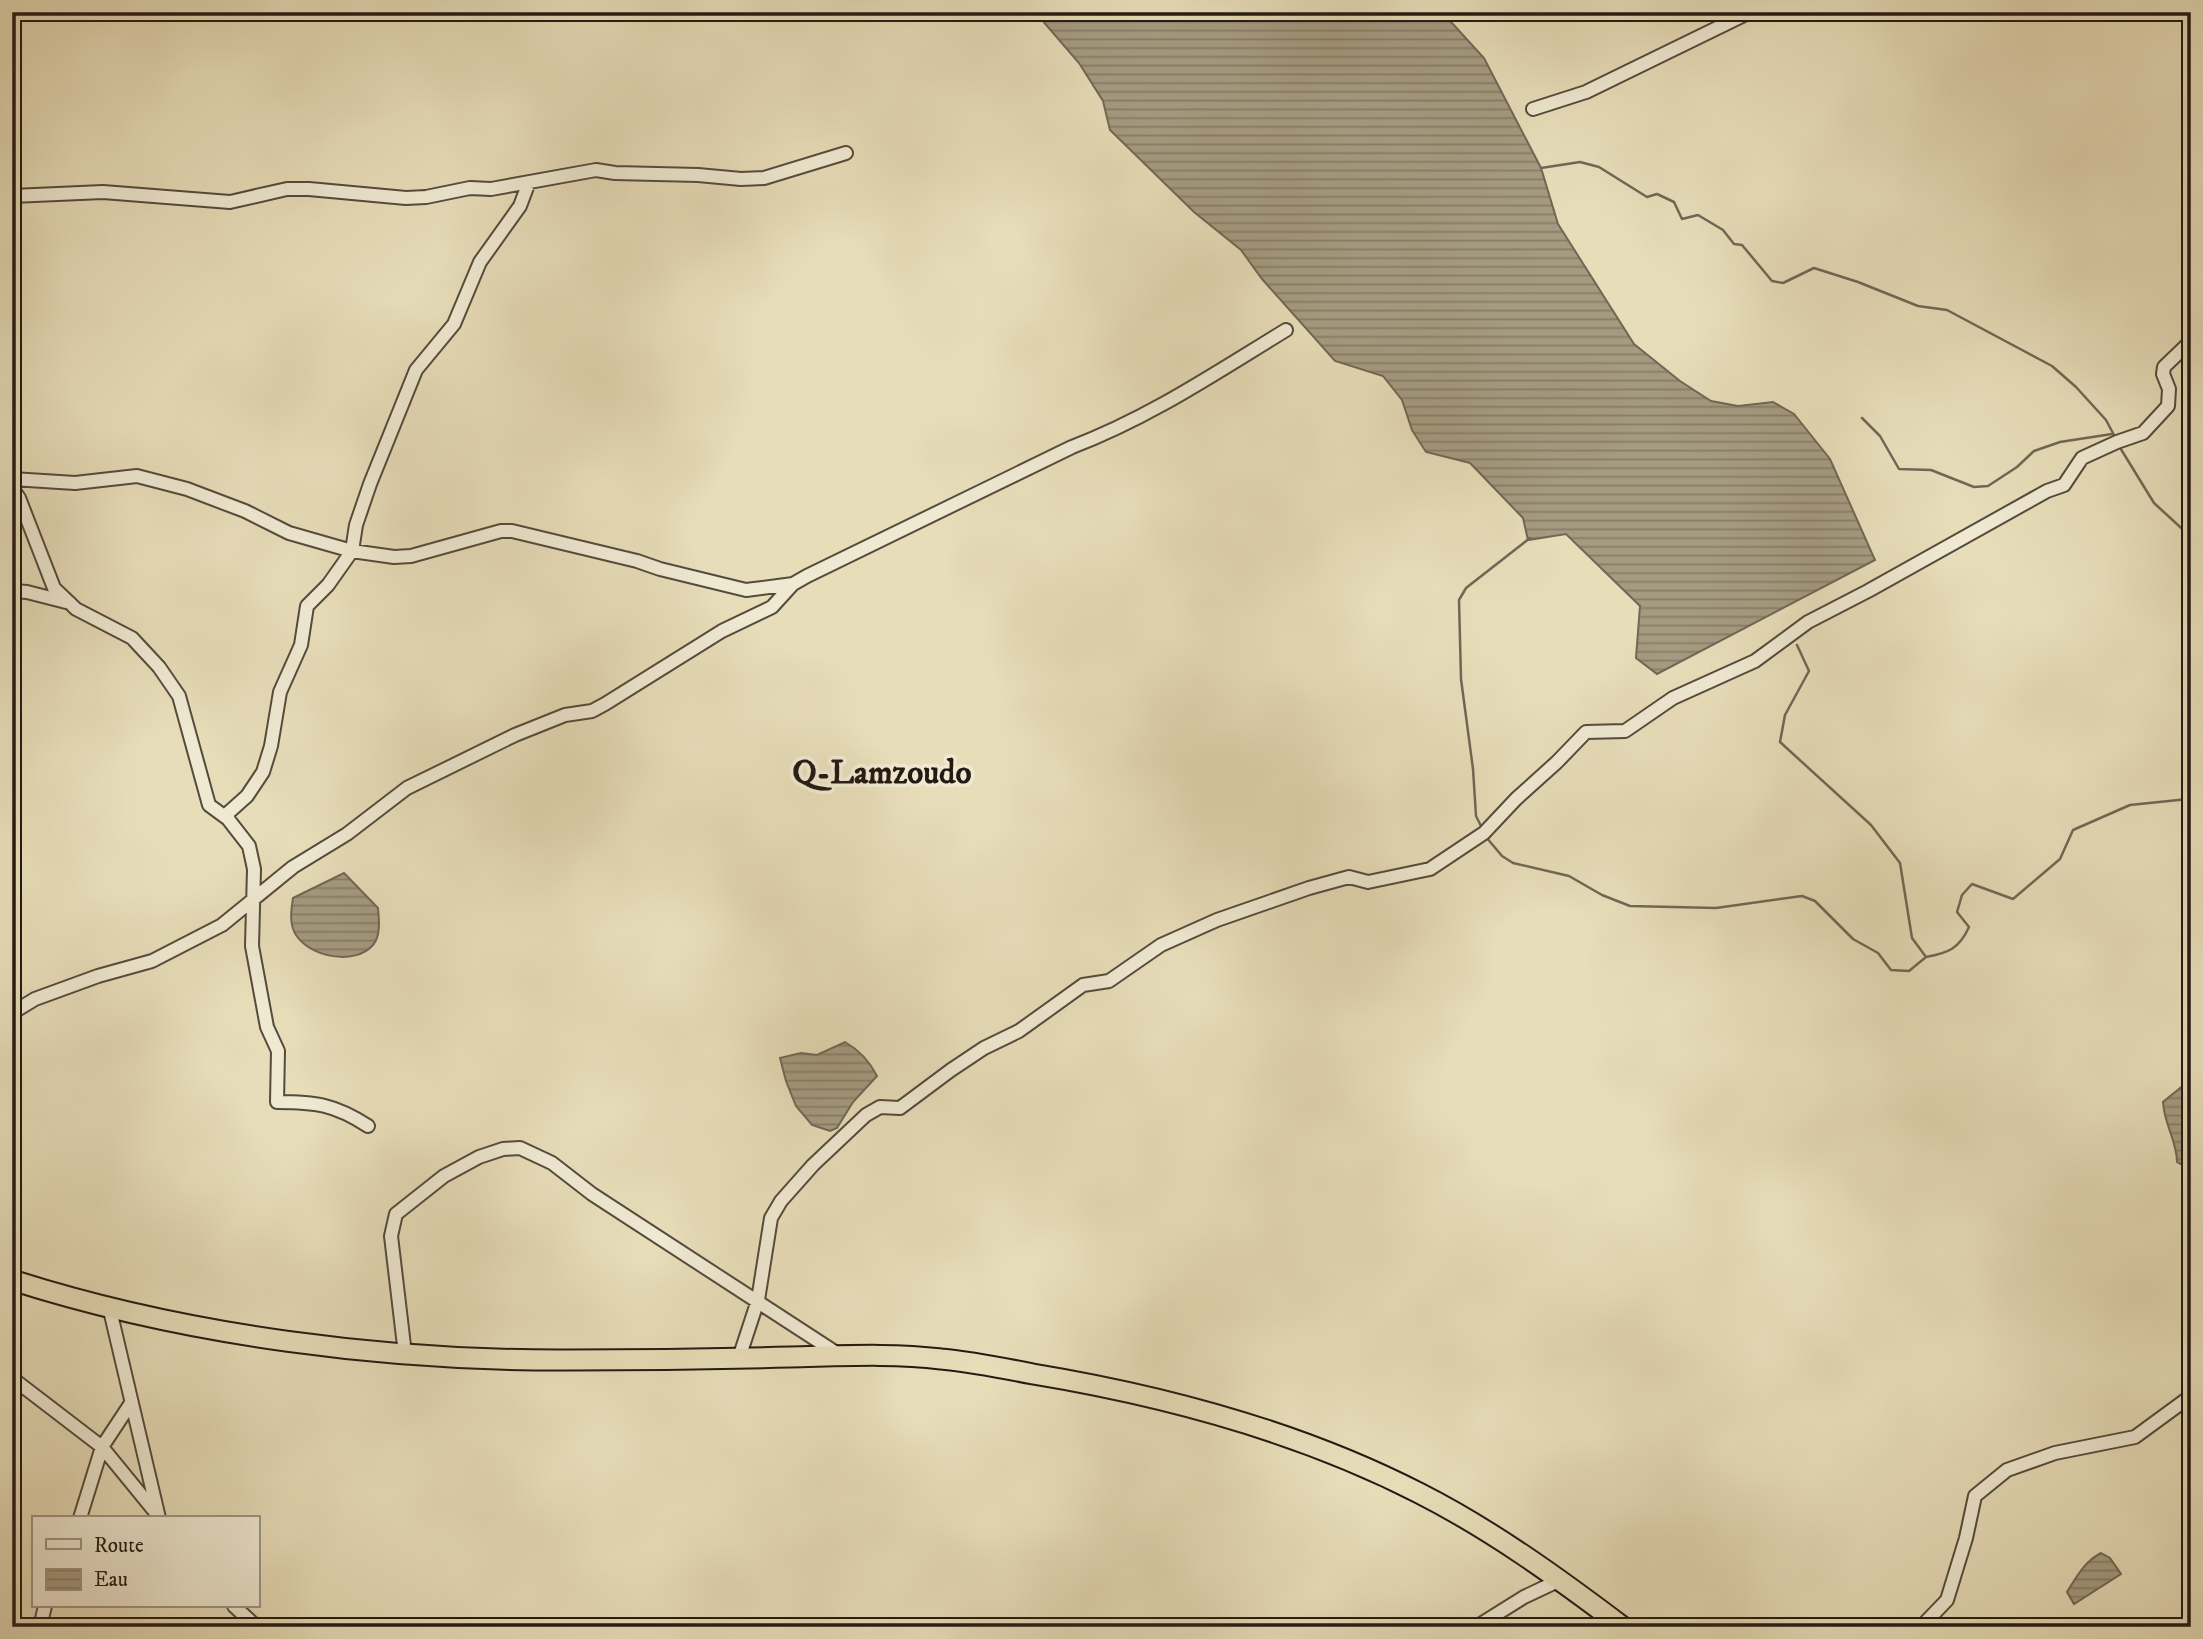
<svg xmlns="http://www.w3.org/2000/svg" width="2203" height="1639" font-family="'IM FELL DW Pica',serif">
<defs>
<pattern id="water-rules" width="6" height="5" patternUnits="userSpaceOnUse" patternTransform="scale(1.75)"><rect width="6" height="5" fill="#a59b81"/><path d="M0 2.5h6" fill="none" stroke="#867e68"/></pattern>
</defs>
<rect width="100%" height="100%" fill="#e7ddb9"/>
<filter id="stains"><feTurbulence type="fractalNoise" baseFrequency=".00286" numOctaves="4"/><feColorMatrix values="0 0 0 0 .2 0 0 0 0 .09 0 0 0 0 .02 0 0 0 .5 -.17"/></filter>
<radialGradient id="worn" r=".72"><stop offset=".6" stop-color="#630" stop-opacity="0"/><stop offset="1" stop-color="#630" stop-opacity=".3"/></radialGradient>
<path fill="url(#water-rules)" stroke="#716755" stroke-width="2" d="M1035 12H1442L1484 58 1541 168 1558 224 1634 344 1680 381 1711 401 1738 406 1773 402 1794 414 1830 459 1875 560 1657 674 1636 658 1640 606 1566 534 1528 540 1523 518 1470 463 1426 452 1412 430 1402 400 1383 376 1335 361 1262 279 1241 250 1194 212 1110 130 1103 101 1079 63Z
M344 873 378 908C379 919 381 936 373 945 355 966 310 957 296 935 289 924 291 911 293 898Z
M845 1042C859 1050 870 1062 877 1076L853 1102 837 1128 830 1131 812 1125 796 1106 786 1081 780 1058 801 1053 817 1055Z
M2191 1079V1170L2177 1162C2177 1141 2164 1124 2163 1102Z
M2101 1553 2110 1558 2121 1574 2074 1604 2067 1592C2077 1576 2084 1562 2101 1553Z"/>
<g fill="none" stroke-linecap="round" stroke-linejoin="round">
<path stroke="#716755" stroke-width="2.5" d="M1541 168 1580 162 1599 167 1647 197 1657 194 1674 202 1682 219 1698 215 1723 230 1734 244 1742 245 1772 281 1783 283 1814 268 1858 282 1918 306 1947 310 2052 366 2076 387 2106 420 2115 437
M1862 418 1880 436 1899 469 1931 470 1974 487 1988 486 2017 467 2034 451 2060 442 2112 434
M2119 446 2154 503 2191 537
M1797 645 1809 671 1785 715 1780 742 1871 825 1900 863 1912 938 1926 957C1948 953 1959 949 1969 927L1957 912 1962 895 1972 884 2013 899 2060 859 2073 830 2130 805 2188 799 2191 802
M1482 828 1476 816 1473 769 1461 679 1459 600 1466 588 1530 538
M1486 837 1502 856 1513 863 1569 876 1602 895 1630 906 1716 908 1802 896 1815 901 1853 939 1878 953 1891 970 1909 971 1926 957"/>
<defs>
<path id="minor" d="M1533 109 1586 92 1750 12
M12 196 103 192 230 202 287 189H309L406 198 426 197 470 188 491 189 596 170 615 173 698 175 741 179 764 178 846 153
M12 479 75 483 137 476 187 489 245 511 289 533 352 551 394 557 411 556 501 531H512L637 561 660 569 746 590 793 584
M12 488 19 498 54 588 76 609 132 638 159 667 179 696 209 805 228 819
M12 591 27 592 70 603
M12 1013 35 999 98 976 152 961 222 925 293 867 347 834 407 788 515 735 565 715 592 711 605 704 722 631 772 607 793 584 807 576 1072 447C1149 418 1217 372 1286 330
M368 1126C334 1104 315 1102 277 1102L278 1051 267 1027 252 946 254 869 249 846 228 819V813L247 796 263 772 271 746 280 692 301 645 307 606 328 585 352 551 356 525 370 484 416 370 454 324 480 262 520 206 529 182
M109 1306 159 1518
M405 1354 391 1236 396 1214 444 1176 479 1157 503 1149 520 1148 552 1163 592 1194 841 1356
M739 1358 758 1300 771 1218 781 1201 813 1165 866 1115 880 1107 900 1108 951 1070 984 1048 1019 1031 1083 985 1109 981 1161 945 1217 920 1309 888 1349 877 1368 882 1430 869 1484 833 1516 799 1557 762 1586 732 1625 731 1673 698 1755 661 1808 622 1868 591 2047 491 2064 485 2082 458 2117 442 2143 433 2168 406 2169 389 2163 374 2164 367 2191 341
M12 1378 102 1447 156 1513
M80 1518 102 1447 131 1403
M234 1606 257 1627
M40 1627 45 1606
M1476 1627 1524 1597 1560 1580
M1921 1627 1947 1600 1966 1538 1975 1496 2007 1470 2055 1453 2135 1437 2191 1396"/>
<path id="highway" d="M12 1280C187 1336 387 1361 570 1360 643 1360 716 1359 790 1357 840 1356 892 1353 941 1359 972 1362 1003 1368 1033 1374 1166 1396 1298 1431 1419 1493 1492 1530 1558 1578 1623 1627"/>
</defs>
<use href="#minor" stroke="#554b3c" stroke-width="16"/>
<use href="#highway" stroke="#241a13" stroke-width="23"/>
<use href="#minor" stroke="#efe9d2" stroke-width="12"/>
<use href="#highway" stroke="#e7ddb9" stroke-width="19"/>
</g>
<g text-anchor="middle" stroke-width="7" stroke-linejoin="round" paint-order="stroke">
<g font-size="33" font-weight="bold" fill="#241a13" stroke="#efe9d2">
<text x="882" y="783">Q-Lamzoudo</text>
</g>
</g>
<rect width="2203" height="1639" fill="none" stroke="#e7ddb9" stroke-width="42"/>
<rect x="14" y="14" width="2175" height="1611" fill="none" stroke="#241a13" stroke-width="3.5"/>
<rect x="21" y="21" width="2161" height="1597" fill="none" stroke="#241a13" stroke-width="2"/>
<rect x="32" y="1516" width="228" height="91" fill="#efe9d2" stroke="#9e9686" stroke-width="2"/>
<rect x="46" y="1539" width="35" height="10" fill="#efe9d2" stroke="#9e9686" stroke-width="2"/>
<text x="94" y="1552" font-size="21" fill="#241a13">Route</text>
<rect x="46" y="1569" width="35" height="21" fill="url(#water-rules)" stroke="#9e9686" stroke-width="2"/>
<text x="94" y="1586" font-size="21" fill="#241a13">Eau</text>
<rect width="100%" height="100%" filter="url(#stains)"/>
<rect width="100%" height="100%" fill="url(#worn)"/>
</svg>
